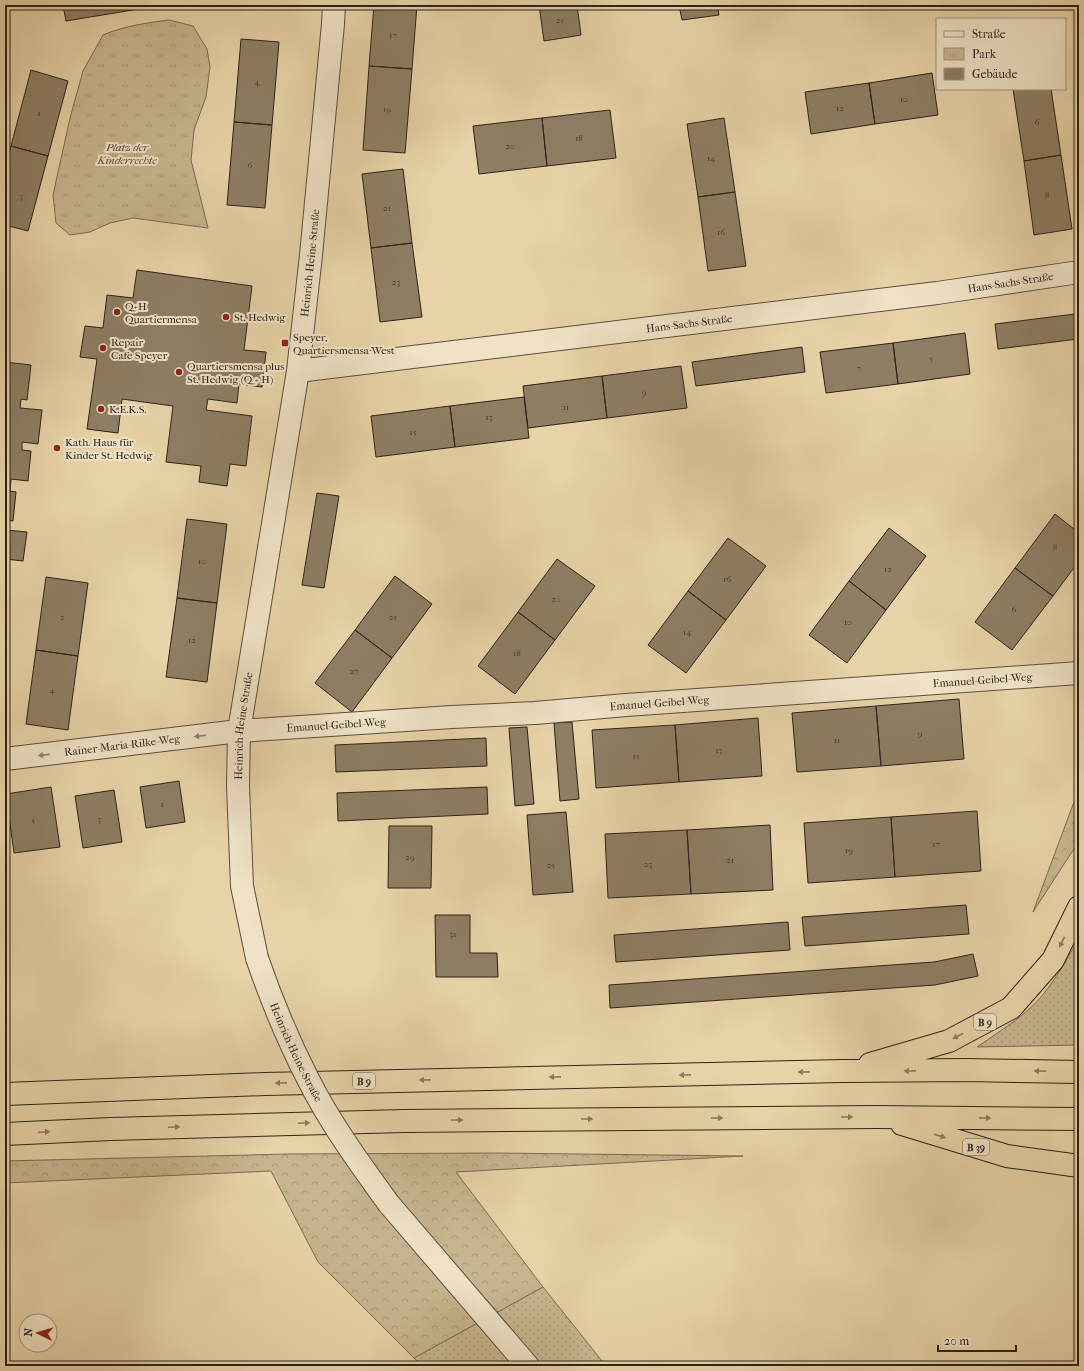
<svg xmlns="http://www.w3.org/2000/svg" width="1084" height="1371" font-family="'IM FELL French Canon',serif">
<defs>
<pattern id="grass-dots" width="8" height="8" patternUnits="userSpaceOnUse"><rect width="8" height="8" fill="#c7b58f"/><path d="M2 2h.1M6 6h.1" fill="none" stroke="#ab9b7b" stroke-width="1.8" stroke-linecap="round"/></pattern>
<pattern id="forest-crowns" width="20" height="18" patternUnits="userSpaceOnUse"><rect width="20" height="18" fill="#c7b58f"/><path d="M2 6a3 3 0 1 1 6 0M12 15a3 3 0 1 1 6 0" fill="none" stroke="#ab9b7b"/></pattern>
<pattern id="park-tufts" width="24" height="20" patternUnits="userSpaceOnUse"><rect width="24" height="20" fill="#c7b58f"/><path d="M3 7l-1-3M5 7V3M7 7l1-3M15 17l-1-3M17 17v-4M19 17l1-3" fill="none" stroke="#ab9b7b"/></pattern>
</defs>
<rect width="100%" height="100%" fill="#e7d3a7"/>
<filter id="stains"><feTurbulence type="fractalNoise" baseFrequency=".005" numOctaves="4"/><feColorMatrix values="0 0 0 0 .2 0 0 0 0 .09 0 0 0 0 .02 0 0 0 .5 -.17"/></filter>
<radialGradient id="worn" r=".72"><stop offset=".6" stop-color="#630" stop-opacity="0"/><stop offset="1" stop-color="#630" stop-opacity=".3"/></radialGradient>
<path fill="url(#grass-dots)" stroke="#7a6c56" d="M1079 938V1045L977 1047C994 1035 1012 1024 1027 1011 1048 994 1066 961 1079 938Z
M543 1287 606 1366H422L414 1358Z"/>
<path fill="url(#forest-crowns)" stroke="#7a6c56" d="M1079 794V841L1033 912 1074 802Z
M496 1153 743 1156 456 1172 543 1287 414 1358 318 1262 271 1171 5 1183V1161L289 1154Z"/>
<path fill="url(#park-tufts)" stroke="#7a6c56" d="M169 20 193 26 207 49 210 67 206 97 194 130 191 160 208 228 133 218 110 223 90 232 70 235 56 223 53 195 70 118 83 71 103 35C124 26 146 23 169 20Z"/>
<path fill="#8e7e64" stroke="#2d221c" d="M63 5H138L139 9 66 21Z
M138 5H161L139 9Z
M374 5H417L412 69 369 66Z
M539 5H577L581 35 544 41Z
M679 5H717L719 15 682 20Z
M241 39 279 42 272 125 234 122Z
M369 66 412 69 405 153 363 150Z
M31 70 68 81 48 156 11 146Z
M932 73 938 115 875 124 869 83Z
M869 83 875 124 811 134 805 92Z
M1013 89H1051L1061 155 1024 161Z
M610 110 616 158 547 166 542 118Z
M542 118 547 166 479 174 473 126Z
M724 118 735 192 698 197 687 124Z
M234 122 272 125 265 208 227 205Z
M11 146 48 156 28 231 5 225V166Z
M1061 155 1072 229 1034 235 1024 161Z
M403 169 412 243 371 248 362 174Z
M735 192 746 266 708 271 698 197Z
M412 243 422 317 380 322 371 248Z
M137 270 252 286 244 350 266 352 262 387 239 384 237 403 208 399 206 410 252 416 246 466 230 464 227 486 199 482 201 466 166 462 173 406 122 399 118 433 87 429 97 359 80 357 85 326 103 328 107 295 133 298Z
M1075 314 1078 339 998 349 995 324Z
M965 333 970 374 898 384 893 343Z
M893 343 898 384 826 393 820 352Z
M802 347 805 372 696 386 692 362Z
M5 362 31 365 27 400 21 399 20 408 42 410 38 444 22 442V450L31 451 28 481 11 479 10 491 16 492 13 521 7 520 6 530 27 532 23 561 5 559Z
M681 366 687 408 607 418 602 376Z
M602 376 607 418 528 428 523 386Z
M524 397 529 438 455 447 450 406Z
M450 406 455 447 376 457 371 416Z
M317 493 339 496 324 588 302 585Z
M1055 514 1079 533V561L1053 596 1015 568Z
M187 519 227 524 217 603 177 598Z
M889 528 926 556 886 610 849 581Z
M728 538 766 566 726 620 688 591Z
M557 559 595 586 555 640 518 612Z
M1015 568 1053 596 1012 650 975 622Z
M395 576 432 604 392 658 355 630Z
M46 577 88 583 78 656 36 650Z
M849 581 886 610 847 663 809 635Z
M688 591 726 620 686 673 648 645Z
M177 598 217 603 207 682 166 677Z
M518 612 555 640 515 694 478 666Z
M355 630 392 658 352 712 315 683Z
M36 650 78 656 68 730 26 724Z
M959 699 964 759 881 766 876 706Z
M876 706 881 766 797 772 792 713Z
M758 718 762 776 679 782 675 725Z
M572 722 579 799 560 801 554 723Z
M675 725 679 782 596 788 592 730Z
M527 727 534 804 515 806 509 728Z
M486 738 487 766 336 772 335 745Z
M179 781 185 822 146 828 140 787Z
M51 787 60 847 14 853 6 794Z
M487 787 488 814 338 821 337 793Z
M114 790 122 842 83 848 75 796Z
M977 811 981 871 895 877 891 817Z
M566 812 573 892 533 895 527 815Z
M891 817 895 877 808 883 804 823Z
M770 825 773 890 691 894 687 830Z
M389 826H432L431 888H388Z
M687 830 691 894 608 898 605 834Z
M966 905 969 934 805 946 802 917Z
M435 915H470V953H497L498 977H436Z
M788 922 790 950 616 962 614 935Z
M973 954 978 976 935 985 610 1008 609 985 934 962Z"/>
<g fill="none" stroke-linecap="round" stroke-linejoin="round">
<defs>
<g id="minor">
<path id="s1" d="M298 371 937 293 1079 272"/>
<path id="s2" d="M5 759 239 731 452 717 535 713 626 705 1079 673"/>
<path id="s3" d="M257 958 242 886 238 786 239 731 298 371 311 255 333 24 334 5"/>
<path d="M389 1204 528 1366"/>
</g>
<path id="highway" d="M870 1064 949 1041 1011 1008 1053 960 1079 907
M5 1094 265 1084 843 1071 967 1070 1079 1072
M902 1124 1007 1156 1079 1166
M5 1134 111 1129 404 1121 876 1117 1079 1119"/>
</defs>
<use href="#minor" stroke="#5c4e3f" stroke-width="24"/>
<use href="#highway" stroke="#2d221c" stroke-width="24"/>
<use href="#minor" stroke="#efe2c6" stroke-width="22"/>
<use href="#highway" stroke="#e7d3a7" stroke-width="22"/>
<defs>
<g id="minor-bridge">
<path id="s4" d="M257 958C271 999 288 1040 308 1079 330 1123 360 1164 389 1204"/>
</g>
</defs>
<use href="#minor-bridge" stroke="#5c4e3f" stroke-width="24" stroke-linecap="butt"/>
<use href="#minor-bridge" stroke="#efe2c6" stroke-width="22"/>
</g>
<defs><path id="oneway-solid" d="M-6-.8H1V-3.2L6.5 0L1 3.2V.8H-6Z"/></defs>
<g fill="#8e8271">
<use href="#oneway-solid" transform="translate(200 736) rotate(173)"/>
<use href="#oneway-solid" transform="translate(44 755) rotate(173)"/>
</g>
<g fill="#8a7a62">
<use href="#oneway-solid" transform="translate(1062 942) rotate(116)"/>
<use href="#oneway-solid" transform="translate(958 1036) rotate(152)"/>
<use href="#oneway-solid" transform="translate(910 1071) rotate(179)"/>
<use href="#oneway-solid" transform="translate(1040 1071) rotate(-179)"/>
<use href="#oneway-solid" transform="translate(804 1072) rotate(179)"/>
<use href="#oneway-solid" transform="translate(685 1075) rotate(179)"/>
<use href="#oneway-solid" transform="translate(555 1077) rotate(179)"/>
<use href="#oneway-solid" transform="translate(425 1080) rotate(179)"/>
<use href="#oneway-solid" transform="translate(281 1083) rotate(179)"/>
<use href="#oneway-solid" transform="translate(847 1117)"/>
<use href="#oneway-solid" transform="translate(717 1118)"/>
<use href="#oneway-solid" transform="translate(985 1118) rotate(1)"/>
<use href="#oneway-solid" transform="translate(587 1119)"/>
<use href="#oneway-solid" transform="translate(457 1120)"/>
<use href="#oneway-solid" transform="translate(304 1123) rotate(-2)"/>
<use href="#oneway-solid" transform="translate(174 1127) rotate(-2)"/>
<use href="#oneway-solid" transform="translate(44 1132) rotate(-3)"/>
<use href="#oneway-solid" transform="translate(940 1136) rotate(17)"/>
</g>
<g fill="#8f2418" stroke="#efe2c6" stroke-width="1.5">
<circle cx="117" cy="312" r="4"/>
<circle cx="226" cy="317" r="4"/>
<rect x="281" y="339" width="8" height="8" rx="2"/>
<circle cx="103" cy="348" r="4"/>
<circle cx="179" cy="372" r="4"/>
<circle cx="101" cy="409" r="4"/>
<circle cx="57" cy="448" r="4"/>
</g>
<g text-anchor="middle" stroke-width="4" stroke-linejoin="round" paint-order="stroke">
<g font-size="9" fill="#45392e">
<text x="560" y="23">25</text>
<text x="393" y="38">17</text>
<text x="257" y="85">4</text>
<text x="904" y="102">10</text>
<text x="840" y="111">12</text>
<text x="387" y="112">19</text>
<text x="39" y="116">1</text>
<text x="1037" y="125">6</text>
<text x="579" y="141">18</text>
<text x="510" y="149">20</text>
<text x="711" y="161">14</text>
<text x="250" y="168">6</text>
<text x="1047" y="198">8</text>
<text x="21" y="199">3</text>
<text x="387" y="211">21</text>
<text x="721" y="235">16</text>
<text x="396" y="285">23</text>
<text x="931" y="361">5</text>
<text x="859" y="371">7</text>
<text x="644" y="395">9</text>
<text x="566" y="410">11</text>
<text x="489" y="420">13</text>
<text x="413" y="435">15</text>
<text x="1055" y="550">8</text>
<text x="202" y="564">10</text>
<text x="888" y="572">12</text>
<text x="727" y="582">16</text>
<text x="556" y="602">20</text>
<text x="1014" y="612">6</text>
<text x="62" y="620">2</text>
<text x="393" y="620">25</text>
<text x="848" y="625">10</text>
<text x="687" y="635">14</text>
<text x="192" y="643">12</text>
<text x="517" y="656">18</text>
<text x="354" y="674">27</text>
<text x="52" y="693">4</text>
<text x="920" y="736">9</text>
<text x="837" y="743">11</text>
<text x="719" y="753">13</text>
<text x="636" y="759">15</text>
<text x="162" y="807">1</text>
<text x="99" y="822">3</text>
<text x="33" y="823">5</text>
<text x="936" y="847">17</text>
<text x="849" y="853">19</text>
<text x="410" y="860">29</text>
<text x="730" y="863">21</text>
<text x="648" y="867">23</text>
<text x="551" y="868">25</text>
<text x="453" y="937">31</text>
</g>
<g fill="#efe2c6" stroke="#675c4f" stroke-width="1">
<rect x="974" y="1014" width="22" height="16" rx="3"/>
<rect x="353" y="1073" width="22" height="16" rx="3"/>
<rect x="963" y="1139" width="26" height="16" rx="3"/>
</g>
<g font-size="10" font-weight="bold" fill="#2d221c">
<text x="985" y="1026">B 9</text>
<text x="364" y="1085">B 9</text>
<text x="976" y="1151">B 39</text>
</g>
<g font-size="11" font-style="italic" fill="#544739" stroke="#efe2c6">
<text x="127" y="151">Platz der<tspan x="127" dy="13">Kinderrechte</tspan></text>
</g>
<g font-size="11" fill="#2d221c" stroke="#efe2c6">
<text dy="4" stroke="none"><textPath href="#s3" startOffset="702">Heinrich-Heine-Straße</textPath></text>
<text dy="4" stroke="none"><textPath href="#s1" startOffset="718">Hans-Sachs-Straße</textPath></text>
<text dy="4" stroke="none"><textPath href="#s1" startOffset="394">Hans-Sachs-Straße</textPath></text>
<text dy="4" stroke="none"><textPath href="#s2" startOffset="981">Emanuel-Geibel-Weg</textPath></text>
<text dy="4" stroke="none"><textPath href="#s2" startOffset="657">Emanuel-Geibel-Weg</textPath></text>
<text dy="4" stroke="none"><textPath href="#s2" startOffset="333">Emanuel-Geibel-Weg</textPath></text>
<text dy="4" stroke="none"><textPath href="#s3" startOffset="234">Heinrich-Heine-Straße</textPath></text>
<text dy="4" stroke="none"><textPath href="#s2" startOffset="118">Rainer-Maria-Rilke-Weg</textPath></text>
<text dy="4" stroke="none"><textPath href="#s4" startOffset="102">Heinrich-Heine-Straße</textPath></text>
</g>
<g font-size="11" fill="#2d221c" stroke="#efe2c6" text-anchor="start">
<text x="125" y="310">Q+H<tspan x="125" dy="13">Quartiermensa</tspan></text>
<text x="234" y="321">St. Hedwig</text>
<text x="293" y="341">Speyer,<tspan x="293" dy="13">Quartiersmensa West</tspan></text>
<text x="111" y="346">Repair<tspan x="111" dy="13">Cafe Speyer</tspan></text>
<text x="187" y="370">Quartiersmensa plus<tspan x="187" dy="13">St. Hedwig (Q + H)</tspan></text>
<text x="109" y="413">K.E.K.S.</text>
<text x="65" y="446">Kath. Haus für<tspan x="65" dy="13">Kinder St. Hedwig</tspan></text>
</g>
</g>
<rect width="1084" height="1371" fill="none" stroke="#e7d3a7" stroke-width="20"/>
<rect x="6" y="6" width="1072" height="1359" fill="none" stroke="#2d221c" stroke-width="2"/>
<rect x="10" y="10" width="1064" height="1351" fill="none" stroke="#2d221c"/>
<rect x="936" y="18" width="130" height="72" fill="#efe2c6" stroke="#a19582"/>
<rect x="944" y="31" width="20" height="6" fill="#efe2c6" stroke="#a19582"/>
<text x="972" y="38" font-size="12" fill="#2d221c">Straße</text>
<rect x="944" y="48" width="20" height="12" fill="url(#park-tufts)" stroke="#a19582"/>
<text x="972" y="58" font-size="12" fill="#2d221c">Park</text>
<rect x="944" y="68" width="20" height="12" fill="#8e7e64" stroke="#a19582"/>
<text x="972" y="78" font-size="12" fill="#2d221c">Gebäude</text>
<g transform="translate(38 1333) rotate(275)"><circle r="19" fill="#efe2c6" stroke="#a19582"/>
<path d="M0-3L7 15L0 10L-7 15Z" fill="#8f2418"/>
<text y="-6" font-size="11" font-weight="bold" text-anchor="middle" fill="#2d221c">N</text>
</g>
<path d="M938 1345v6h78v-6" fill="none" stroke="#2d221c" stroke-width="2"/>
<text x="944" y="1345" font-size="12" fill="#2d221c" stroke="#efe2c6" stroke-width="3" paint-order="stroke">20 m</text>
<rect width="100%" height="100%" filter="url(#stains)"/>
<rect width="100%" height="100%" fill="url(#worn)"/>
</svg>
